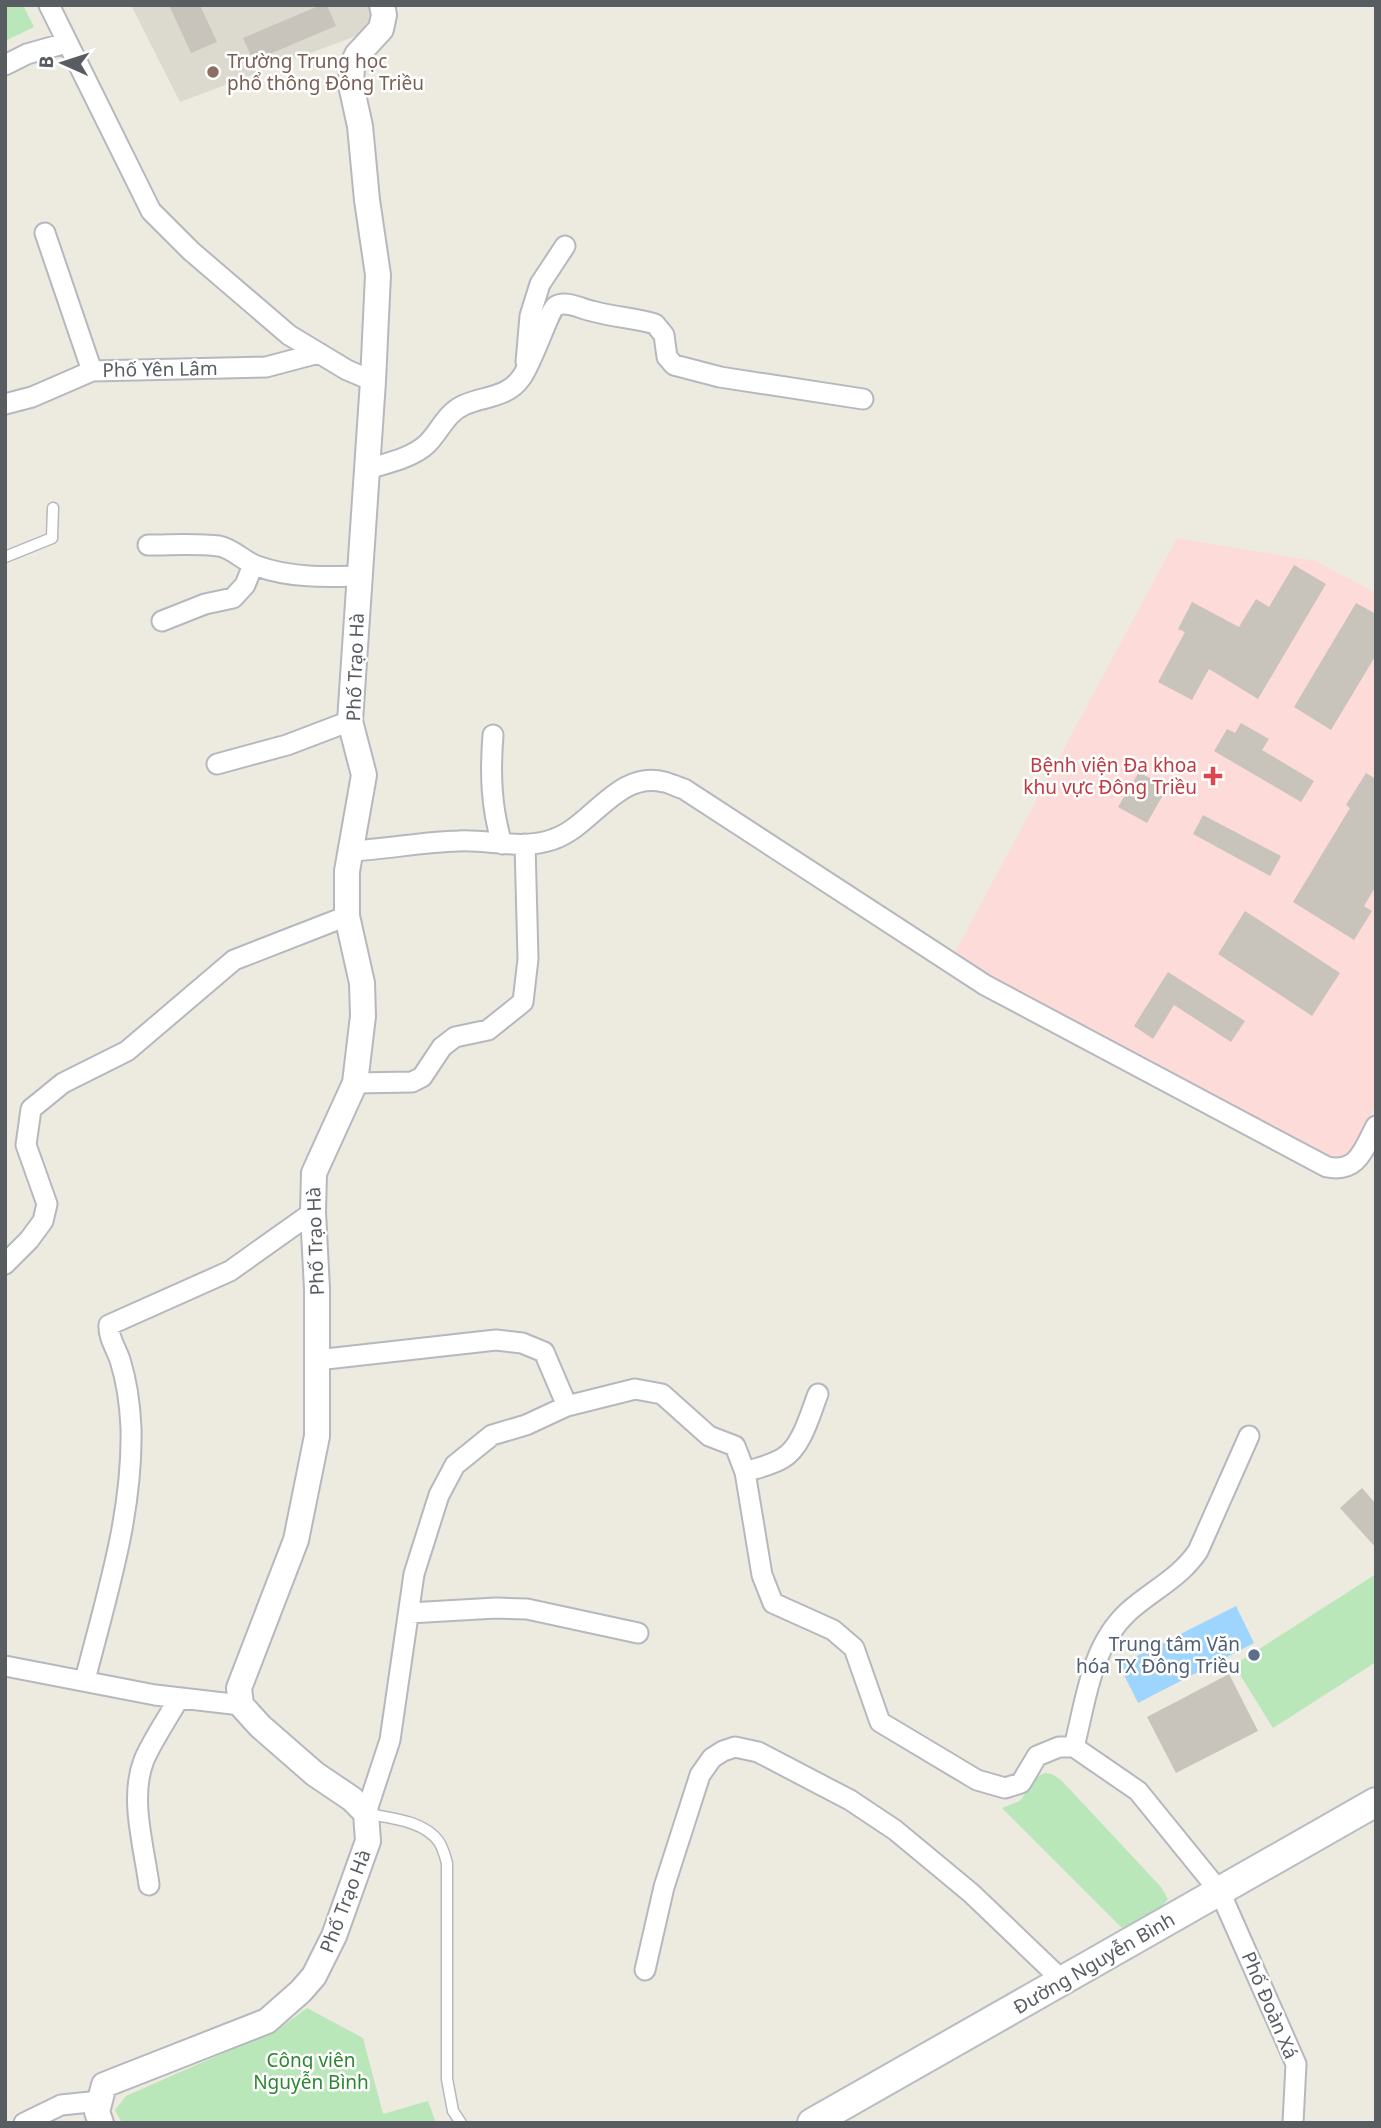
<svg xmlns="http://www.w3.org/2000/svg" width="1381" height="2128" font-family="'Noto Sans',sans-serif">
<rect width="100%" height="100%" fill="#edeadf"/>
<path fill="#dcd9ce" d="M131 5H374L369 31 180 102Z"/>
<path fill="#fddbd8" d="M1177 538 1316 561 1376 593V1104L1337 1174 952 958Z"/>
<path fill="#b9e7b9" d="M5 5H23L34 27 5 41Z
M1376 1574V1662L1273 1728 1234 1665Z
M1045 1773 1052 1774 1061 1780 1161 1887 1168 1899 1158 1911 1122 1928 1002 1808 1020 1801 1036 1777Z
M307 2008 363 2038 383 2114 428 2101 436 2123H122L115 2110 126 2096 280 2028Z"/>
<path fill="#9dd5ff" d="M1236 1606 1254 1643 1138 1703 1119 1665Z"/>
<path fill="#c8c4bc" d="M169 5H200L217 42 191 53Z
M321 5H327L336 26 253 61 243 38Z
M1294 565 1326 584 1258 699 1209 669 1192 700 1158 682 1185 632 1178 629 1192 602 1239 627 1256 599 1269 607Z
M1356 603 1376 614V655L1331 730 1294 707Z
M1241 723 1269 739 1262 750 1314 781 1301 802 1214 751 1227 729 1235 733Z
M1139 772 1167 788 1147 823 1118 807Z
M1366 773 1376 779V886L1364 906 1372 911 1354 940 1293 902 1350 808 1346 805Z
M1203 815 1281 856 1270 876 1193 834Z
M1245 911 1340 973 1312 1016 1218 954Z
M1168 972 1245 1021 1231 1042 1174 1005 1153 1039 1134 1026Z
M1362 1488 1376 1504V1548L1340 1508Z
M1229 1674 1258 1731 1176 1773 1147 1717Z"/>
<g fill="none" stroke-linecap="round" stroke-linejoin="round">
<defs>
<path id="service" d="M5 557 52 538 53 508
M368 1814C391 1818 425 1821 439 1842 443 1848 445 1856 447 1863V2079L453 2111 461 2123"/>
<path id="minor" d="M49 5 151 211 191 251 289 335 347 370 373 381
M5 65 27 54 66 43
M45 233 92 371
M526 362 530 316 540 284 565 246
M5 404 32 397 92 371 266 367 319 353
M368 469C387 463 412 458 427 444 440 431 446 413 464 405 484 396 507 398 521 378 532 364 549 310 556 306 566 300 581 309 592 311 613 317 635 318 655 324L664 335 667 357 674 365 720 377 863 399
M148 545C171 545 196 543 219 546 234 549 243 561 257 566 290 578 325 577 360 576
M162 621 205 604 233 598 245 585 253 565
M493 735C490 773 491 807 502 844
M217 764 287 745 350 721
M351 851C387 849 422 842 458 841 490 839 522 851 554 839 592 826 618 770 664 782 670 783 677 787 684 789L985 985 1327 1167C1358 1173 1363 1150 1376 1126
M355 1083 412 1082 422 1077 442 1047 455 1037 488 1030 523 1002 528 959 525 844
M5 1264 29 1240 43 1221 47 1204 26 1145 31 1109 63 1083 127 1051 234 960 347 916
M317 1360 496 1340 522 1343 544 1352 567 1406 635 1389 662 1394 709 1436 735 1446 745 1472 762 1575 773 1603 833 1630 854 1648 880 1722 977 1780 1005 1788 1021 1783 1037 1756 1059 1747H1074L1138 1791 1220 1892 1296 2064 1293 2123
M745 1472C757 1468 772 1465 783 1458 802 1447 810 1414 818 1394
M409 1613 496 1608 527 1609 638 1633
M5 1666 155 1695 241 1705
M85 1680C106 1597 133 1515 131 1428 130 1405 127 1382 120 1360 116 1348 108 1337 109 1325L230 1271 313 1212
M1074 1747C1086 1700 1091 1646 1128 1612 1151 1591 1180 1578 1198 1551L1249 1436
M366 1813 390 1740 414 1574 439 1495 455 1465 492 1435 526 1425 567 1406
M149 1885C144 1846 129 1798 144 1760 153 1739 168 1718 179 1698
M645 1970 664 1887 700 1775 712 1758 723 1751 735 1747 758 1752 850 1800 895 1830 971 1893 1063 1981
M24 2123 61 2105 100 2101"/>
<path id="tertiary" d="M101 2123 97 2112 104 2085 267 2021 301 1991 314 1976 334 1936 368 1841 366 1813 352 1799 315 1774 260 1726 241 1705 239 1688 296 1540 317 1436V1289L313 1212 314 1173 355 1083 363 1016 362 983 347 916V871L364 775 350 721 373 381 378 275 367 200 360 126 351 85 352 66 357 55 381 29 384 15 382 5"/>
<path id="secondary" d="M812 2123 1376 1802"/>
</defs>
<use href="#service" stroke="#b5b8be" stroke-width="13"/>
<use href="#minor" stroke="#b5b8be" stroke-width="23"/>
<use href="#tertiary" stroke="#b5b8be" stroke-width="28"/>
<use href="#secondary" stroke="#b8bcc3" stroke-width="32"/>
<use href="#service" stroke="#fff" stroke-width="10"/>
<use href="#minor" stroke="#fff" stroke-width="19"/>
<use href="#tertiary" stroke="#fff" stroke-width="24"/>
<use href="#secondary" stroke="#fff" stroke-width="28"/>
</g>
<circle fill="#8d6e63" stroke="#fff" stroke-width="2.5" cx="213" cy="72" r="7"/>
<path fill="#e0444e" stroke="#fff" stroke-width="2.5" d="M1209.5 765.5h7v7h7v7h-7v7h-7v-7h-7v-7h7z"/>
<circle fill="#5c6f8a" stroke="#fff" stroke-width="2.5" cx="1254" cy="1655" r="7"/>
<g text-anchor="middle" stroke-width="5" stroke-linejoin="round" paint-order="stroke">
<g font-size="19" fill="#785e54" stroke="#fff" text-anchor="start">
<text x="227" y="68">Trường Trung học<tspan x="227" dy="22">phổ thông Đông Triều</tspan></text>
</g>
<g font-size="19" fill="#585d62" stroke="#fff">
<text transform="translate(160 369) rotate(-1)" y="7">Phố Yên Lâm</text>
<text transform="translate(355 667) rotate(-88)" y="7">Phố Trạo Hà</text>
<text transform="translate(315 1241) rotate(-92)" y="7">Phố Trạo Hà</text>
<text transform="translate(345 1901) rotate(-69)" y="7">Phố Trạo Hà</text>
<text transform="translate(1094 1963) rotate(-30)" y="7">Đường Nguyễn Bình</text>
<text transform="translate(1270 2005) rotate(67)" y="7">Phố Đoàn Xá</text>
</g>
<g font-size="19" fill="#be3a42" stroke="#fff" text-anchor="end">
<text x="1197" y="772">Bệnh viện Đa khoa<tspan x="1197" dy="22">khu vực Đông Triều</tspan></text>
</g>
<g font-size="19" fill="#4e5e75" stroke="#fff" text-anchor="end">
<text x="1240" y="1651">Trung tâm Văn<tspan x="1240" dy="22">hóa TX Đông Triều</tspan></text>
</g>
<g font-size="19" fill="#2d8530" stroke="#fff">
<text x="311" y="2067">Công viên<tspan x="311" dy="22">Nguyễn Bình</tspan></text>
</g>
</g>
<rect width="1381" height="2128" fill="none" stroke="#585d62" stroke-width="14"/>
<g transform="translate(63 63) rotate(273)" stroke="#ffffff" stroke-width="5" paint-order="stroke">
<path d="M0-5L12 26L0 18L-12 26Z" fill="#585d62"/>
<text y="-10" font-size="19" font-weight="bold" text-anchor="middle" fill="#585d62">B</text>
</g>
</svg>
